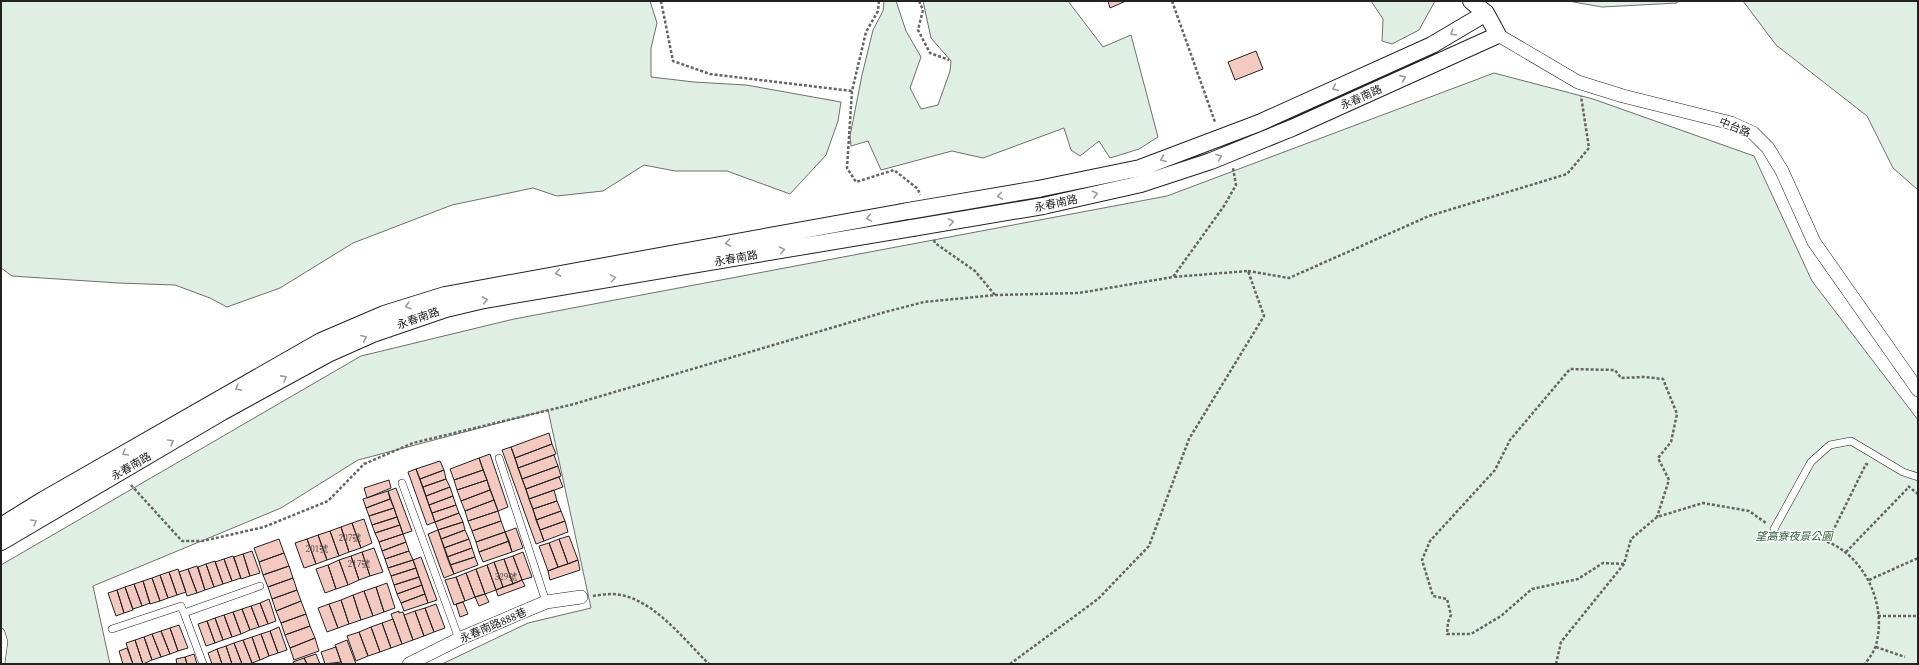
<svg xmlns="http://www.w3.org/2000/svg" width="1919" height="665" font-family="'Source Serif 4','Noto Sans TC',serif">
<rect width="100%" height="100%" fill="#fff"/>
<path fill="#e0efe3" stroke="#6f6f6f" d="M1 1H650L657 23 651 48V77L694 82 746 85 841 102 838 121 826 155 790 194 727 171H675L644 165 603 191 557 196 533 188 452 205 353 243 280 288 227 307 210 298 175 285 118 283 12 276 1 268Z
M884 1H896L906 31 921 57 910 88 921 109 938 105 950 71 951 61 931 38 923 1H1068L1103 47 1131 35 1158 137 1139 149 1110 158 1099 141 1080 156 1071 150 1064 128 983 158 952 151 881 170 868 141 851 146 850 136 862 75 873 30 883 11Z
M1371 1H1435L1419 30 1392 44 1382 41 1383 19Z
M1568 1H1678L1677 3 1602 7Z
M1743 1H1918V190L1893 168 1867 116 1776 45Z
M1494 73 1593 99 1754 156 1812 281 1918 420V664H442L528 623 591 608 548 410 358 460 281 508 93 586 110 664H1V565L361 356 514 319 1167 196Z"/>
<path fill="#f3c9c0" stroke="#222" d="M1108 1H1126L1110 8Z
M1256 51 1263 69 1235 80 1228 62Z
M549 433 552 444 515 458 511 447Z
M552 444 556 454 518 468 515 458Z
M511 447 544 541 536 544 502 450Z
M490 454 508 507 498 511 479 458Z
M554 455 558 466 522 479 518 468Z
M479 458 483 470 454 480 450 469Z
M440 461 444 470 420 479 416 469Z
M558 466 561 476 526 489 522 479Z
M416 469 435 522 427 525 408 472Z
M444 470 446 479 423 487 420 479Z
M483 470 487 480 457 490 454 480Z
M559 477 563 487 529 499 526 489Z
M446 479 450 487 426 496 423 487Z
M389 480 391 488 367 498 364 488Z
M487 480 490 490 461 501 457 490Z
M450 487 453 496 429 505 426 496Z
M396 488 412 531 403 534 388 491Z
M490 490 494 500 465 511 461 501Z
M554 490 557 501 533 509 529 499Z
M388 491 390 499 366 508 363 499Z
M453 496 456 505 432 513 429 505Z
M390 499 394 508 369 516 366 508Z
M494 500 498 511 468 521 465 511Z
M557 501 561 511 536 520 533 509Z
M456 505 459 513 435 522 432 513Z
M394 508 397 517 372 525 369 516Z
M498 511 501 521 472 531 468 521Z
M561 511 565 521 540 530 536 520Z
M459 513 463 522 438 530 435 522Z
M397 517 400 525 375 533 372 525Z
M364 519 372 543 361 548 352 523Z
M501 521 505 532 476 542 472 531Z
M565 521 568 532 544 541 540 530Z
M463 522 465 530 441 539 438 530Z
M352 523 361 548 349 552 341 527Z
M400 525 403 534 379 542 375 533Z
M341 527 349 552 339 556 330 531Z
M516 528 523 548 512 552 505 532Z
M438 530 454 574 444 578 428 534Z
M465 530 469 539 444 548 441 539Z
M330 531 339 556 327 560 318 535Z
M505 532 509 541 479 552 476 542Z
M403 534 406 542 382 551 379 542Z
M318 535 327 560 316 564 307 539Z
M569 536 578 560 568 564 559 539Z
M279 539 284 553 259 562 254 548Z
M307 539 316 564 304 568 295 543Z
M469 539 472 548 447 557 444 548Z
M559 539 568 564 558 567 549 543Z
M509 541 512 552 483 562 479 552Z
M406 542 409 551 385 559 382 551Z
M549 543 558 567 548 571 539 546Z
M374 548 383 572 370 576 362 552Z
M472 548 475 557 450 565 447 557Z
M252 551 260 573 250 576 243 554Z
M409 551 413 560 388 568 385 559Z
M362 552 370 576 359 580 351 556Z
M523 552 532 577 522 580 513 556Z
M284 553 289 566 263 575 259 562Z
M243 554 250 576 241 579 234 557Z
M233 556 241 578 232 581 224 559Z
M351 556 359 580 348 585 339 560Z
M513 556 522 580 513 584 504 559Z
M421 557 437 600 428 603 413 560Z
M475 557 478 565 454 574 450 565Z
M224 559 232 581 223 584 215 562Z
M504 559 513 584 503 587 494 562Z
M339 560 348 585 336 589 328 565Z
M413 560 416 568 391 576 388 568Z
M578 560 580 570 550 580 548 571Z
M215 561 223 584 214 587 206 564Z
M494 562 503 587 496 590 487 565Z
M206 564 214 587 205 590 198 567Z
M328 565 336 589 325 593 316 569Z
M487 565 496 590 485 594 476 569Z
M197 566 205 590 197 593 188 569Z
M289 566 293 578 268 587 263 575Z
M416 568 419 577 394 585 391 576Z
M178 569 186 592 177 595 169 572Z
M188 569 197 593 187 596 179 572Z
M476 569 485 594 475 597 466 573Z
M169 572 177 595 168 598 160 575Z
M466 573 475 597 465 601 456 577Z
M160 575 168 598 160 601 152 578Z
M419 577 422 585 397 594 394 585Z
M456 577 465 601 454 605 445 580Z
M152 578 160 601 150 604 143 581Z
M293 578 297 590 272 599 268 587Z
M522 580 525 586 498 596 496 590Z
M143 581 150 603 142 606 134 584Z
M387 583 395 608 384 612 376 587Z
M134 584 142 606 133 609 125 587Z
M422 585 425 594 401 603 397 594Z
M125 587 133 610 124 613 117 590Z
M376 587 384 612 373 616 364 591Z
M117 590 124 613 116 616 108 593Z
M297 590 301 601 276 611 272 599Z
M364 591 373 616 361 620 353 595Z
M425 594 428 603 404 611 401 603Z
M485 594 489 602 479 606 475 597Z
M353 595 361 620 349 624 341 600Z
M269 599 276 621 268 624 260 603Z
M341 600 349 624 338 628 329 604Z
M301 601 306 614 281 623 276 611Z
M463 602 468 614 460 617 456 604Z
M260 603 268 624 259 627 251 606Z
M329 604 338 628 327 632 318 608Z
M436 604 445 628 434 632 425 608Z
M251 606 259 627 250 630 242 609Z
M425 608 434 632 424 636 415 611Z
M242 609 250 630 241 634 233 612Z
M399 611V613L403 612 413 640 402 644 391 614Z
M415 611 424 636 413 640 404 615Z
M233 612 241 634 232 637 224 615Z
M306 614 310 626 285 635 281 623Z
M224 615 232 637 223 640 215 618Z
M215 618 223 640 215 643 207 621Z
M393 619 402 644 391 648 382 623Z
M207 621 215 643 206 646 198 624Z
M382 623 391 648 380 652 371 627Z
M179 625 188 648 178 651 170 628Z
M310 626 315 638 290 648 285 635Z
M279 627 287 650 278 653 270 631Z
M371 627 380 652 368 656 359 632Z
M170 628 178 651 170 654 161 631Z
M161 631 170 654 161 657 152 634Z
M270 631 278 653 269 656 261 634Z
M359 632 368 656 356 661 347 636Z
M152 634 161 657 152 660 144 637Z
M261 634 269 656 260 660 252 637Z
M144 637 152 660 143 664 135 640Z
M252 637 260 660 252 663 243 640Z
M315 638 319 651 294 660 290 648Z
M135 640 143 664H133L126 643Z
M243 640 252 663 248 664H242L234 643Z
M347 640 356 664H342L335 645Z
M234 643 242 664H232L226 646Z
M226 646 232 664H222L217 649Z
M336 647 341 662 325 664 321 652Z
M127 648 133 664H123L119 651Z
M217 649 222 664H212L208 653Z
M194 654 197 664H187L185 657Z
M316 654 320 664H307L304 658Z
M185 657 187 664H177L176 659Z
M304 658 307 664H294L293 662Z"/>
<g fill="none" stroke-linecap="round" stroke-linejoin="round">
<defs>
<path id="service" d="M499 458 546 602
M402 483 459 639
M1774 529 1811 462 1830 445 1851 441 1903 472 1918 477
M184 613 203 664
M112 629 181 606 184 613 260 586
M1 632 4 642 1 664"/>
<path id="minor" d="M1498 35 1578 82 1623 96 1731 123 1753 133 1768 148 1782 171 1814 242 1918 390
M409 664 459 639 546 602 581 597"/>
<path id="tertiary" d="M1038 189 1140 168 1259 123 1432 45 1486 13
M1043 206 1141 184 1211 161 1292 128 1498 35 1486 13 1471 1
M1 526 43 500 321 341 384 314 445 295 908 211
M1 542 222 412 328 354 373 334 446 309 484 300 912 228"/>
</defs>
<use href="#service" stroke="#222" stroke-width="8"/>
<use href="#minor" stroke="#222" stroke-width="14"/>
<use href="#tertiary" stroke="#222" stroke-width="18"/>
<path stroke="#646464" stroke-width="2.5" stroke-dasharray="3 2" stroke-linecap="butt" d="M661 1 673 61 710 74 852 91
M879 1 878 11 866 32 852 91 847 168 856 182 894 170 918 189 920 195
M919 1 923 10 918 30 930 53 949 60
M1172 1 1215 122
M934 240 935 243 975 271 995 295
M1248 271 1289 278 1429 216 1567 174 1589 148 1581 96
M131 485 182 541H203L264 527 328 501 364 464 413 443 574 404 885 312 924 302 995 295 1079 293 1173 277 1224 206 1236 185 1233 168
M1908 486 1918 494
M1783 535C1799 535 1814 535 1828 542 1866 558 1887 606 1876 645 1874 652 1869 658 1865 664
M1828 541 1866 464 1869 465
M1846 552 1909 487
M1624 564 1603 563 1578 579 1532 589 1501 616 1471 634H1447L1448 622 1451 615 1447 599 1433 596 1422 560 1430 541 1495 470 1510 440 1570 369 1615 370 1621 378 1644 377 1663 379 1677 414 1671 442 1658 458 1669 480 1657 517
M1869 580 1918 558
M593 596C599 595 606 594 612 594 651 595 683 639 709 664
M1878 616H1918
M1876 647 1905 657
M1010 664 1098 599 1149 546 1189 439 1264 316 1248 271 1173 277
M1556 664 1561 642 1624 564 1631 539 1657 517 1703 503 1749 511 1766 523"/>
<use href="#service" stroke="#fff" stroke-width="7"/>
<use href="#minor" stroke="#fff" stroke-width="13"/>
<use href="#tertiary" stroke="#fff" stroke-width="16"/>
<defs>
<path id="tertiary-bridge" d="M908 211 1038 189
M912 228 1043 206"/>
</defs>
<use href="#tertiary-bridge" stroke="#222" stroke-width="18" stroke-linecap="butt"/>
<use href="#tertiary-bridge" stroke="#fff" stroke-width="16"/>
</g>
<defs><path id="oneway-chevron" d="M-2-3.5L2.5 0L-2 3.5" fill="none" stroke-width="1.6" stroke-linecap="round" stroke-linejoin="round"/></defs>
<g stroke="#9c9c9c">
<use href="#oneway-chevron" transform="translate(1453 33) rotate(149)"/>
<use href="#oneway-chevron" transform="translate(1403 78) rotate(-24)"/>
<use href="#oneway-chevron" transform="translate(1335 88) rotate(156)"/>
<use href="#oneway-chevron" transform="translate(1219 157) rotate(-22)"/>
<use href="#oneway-chevron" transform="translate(1163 159) rotate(159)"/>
<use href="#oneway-chevron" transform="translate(1095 194) rotate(-13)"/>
<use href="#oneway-chevron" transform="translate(1000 196) rotate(171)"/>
<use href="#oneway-chevron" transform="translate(869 218) rotate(170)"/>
<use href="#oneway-chevron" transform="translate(951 222) rotate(-10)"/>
<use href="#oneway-chevron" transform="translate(728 243) rotate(170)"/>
<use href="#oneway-chevron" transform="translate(782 250) rotate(-10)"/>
<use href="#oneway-chevron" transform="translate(558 273) rotate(169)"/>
<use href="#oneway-chevron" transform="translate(613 278) rotate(-10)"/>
<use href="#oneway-chevron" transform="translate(485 300) rotate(-11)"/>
<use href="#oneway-chevron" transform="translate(408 306) rotate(163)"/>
<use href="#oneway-chevron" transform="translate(364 338) rotate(-23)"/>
<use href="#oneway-chevron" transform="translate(284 378) rotate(-29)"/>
<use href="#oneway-chevron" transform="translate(238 388) rotate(150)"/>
<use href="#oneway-chevron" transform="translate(171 442) rotate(-30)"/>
<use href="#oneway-chevron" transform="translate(125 453) rotate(150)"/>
<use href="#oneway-chevron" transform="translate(34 522) rotate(-30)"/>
</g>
<g text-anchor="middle" stroke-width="3" stroke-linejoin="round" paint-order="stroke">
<g font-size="9" fill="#564c4a">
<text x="350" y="541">207號</text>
<text x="317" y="552">201號</text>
<text x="359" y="567">217號</text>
<text x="506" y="580">329號</text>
</g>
<g font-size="11" fill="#222" stroke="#fff">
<text transform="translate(1361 97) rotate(-24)" y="4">永春南路</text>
<text transform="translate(1735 127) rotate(22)" y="4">中台路</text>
<text transform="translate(1056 203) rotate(-12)" y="4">永春南路</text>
<text transform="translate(736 258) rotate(-10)" y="4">永春南路</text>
<text transform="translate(418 318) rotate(-19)" y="4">永春南路</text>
<text transform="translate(131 466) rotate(-30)" y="4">永春南路</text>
<text transform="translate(493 625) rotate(-23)" y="4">永春南路888巷</text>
</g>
<g font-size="11" font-style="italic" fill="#2f5e38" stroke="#fff">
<text x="1794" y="540">望高寮夜景公園</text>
</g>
</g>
<rect width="1919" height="665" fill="none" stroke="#222222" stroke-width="4"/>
</svg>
